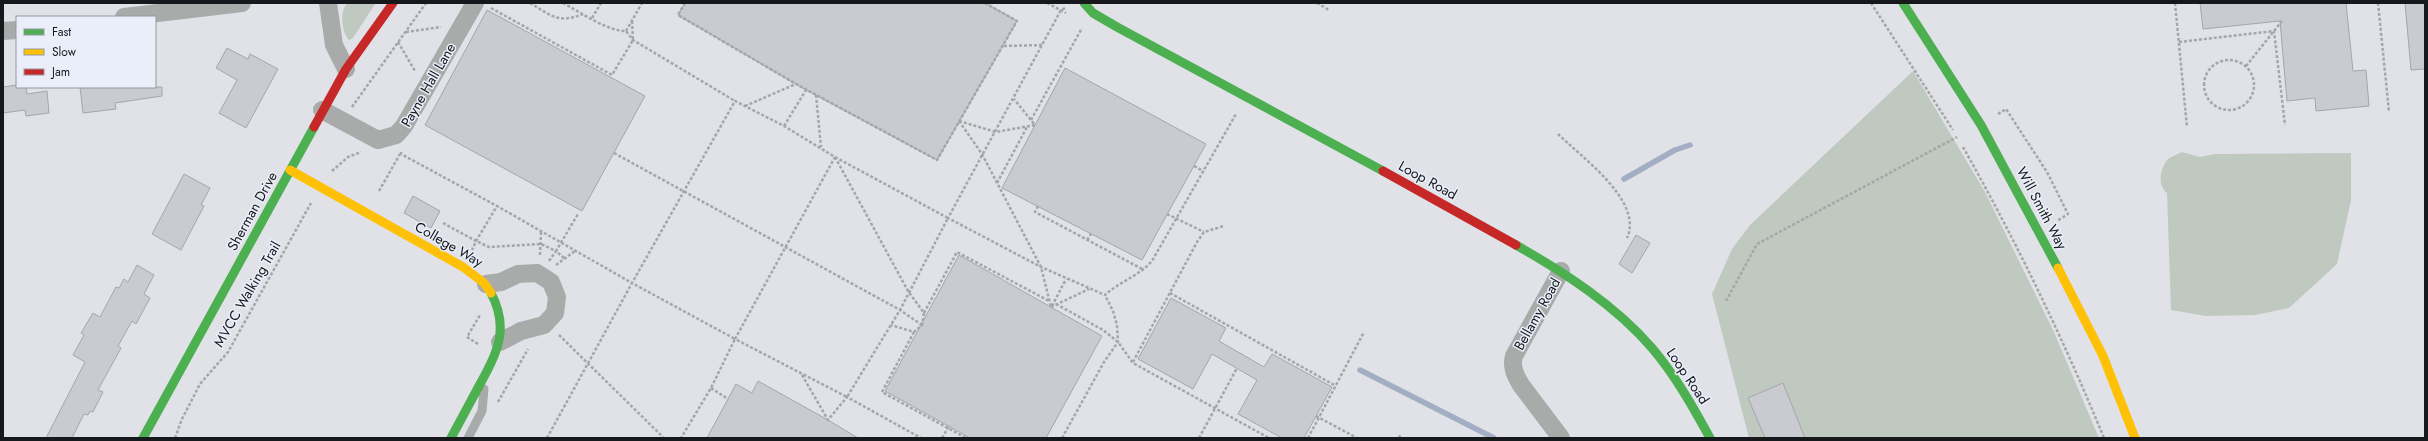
<svg xmlns="http://www.w3.org/2000/svg" width="2428" height="441" font-family="Jost,sans-serif">
<rect width="100%" height="100%" fill="#e0e2e8"/>
<path fill="#c0c9bf" d="M347 3 375 4 353 38 349 40C341 32 340 11 347 3Z
M1913 71 1985 192 2054 332 2099 438H1749L1712 294 1732 249 1750 225Z
M2182 152 2200 157 2215 154 2351 153V200L2337 264 2289 308 2255 315 2206 316 2171 310 2167 193C2157 185 2160 168 2168 159 2172 156 2178 154 2182 152Z"/>
<g fill="none" stroke-linecap="round" stroke-linejoin="round">
<path stroke="#a3adc4" stroke-width="5.5" d="M1624 179 1675 150 1690 145
M1360 370 1494 438"/>
</g>
<path fill="#cacbd0" stroke="#a4a6aa" d="M685 3H985L1017 21 937 160 806 90 678 15Z
M2200 3H2346L2353 71 2366 70 2369 106 2316 111 2315 98 2287 101 2280 21 2203 29Z
M2405 3H2425V69L2411 70Z
M487 10 645 96 582 211 425 125Z
M227 48 248 59 250 54 278 69 246 128 219 113 237 80 216 68Z
M1065 68 1206 144 1142 260 1002 188Z
M17 85V87H26L27 94 47 91 49 113 26 116 25 110 3 113V87Z
M80 87H162V96L115 103 116 109 83 113Z
M184 174 210 188 201 205 204 206 181 250 152 234Z
M413 196 440 211 431 228 404 213Z
M1636 235 1650 243 1632 273 1619 264Z
M959 255 1102 336 1046 438H970L885 391Z
M137 265 154 275 144 294 150 298 136 324 132 321 118 346 121 348 98 390 103 392 93 412 90 411 88 415 84 414 72 438H46L85 362 73 355 84 335 81 333 93 313 100 317 116 287 119 288 124 279 128 282Z
M1171 298 1226 328 1219 341 1264 367 1272 354 1332 387 1304 438H1282L1238 414 1257 380 1212 354 1193 389 1138 359Z
M758 381 828 420 858 438H707L736 384 752 393Z
M1783 383 1805 438H1765L1748 398Z"/>
<g fill="none" stroke-linecap="round" stroke-linejoin="round">
<path stroke="#a4a6a7" stroke-width="2.5" stroke-dasharray="3 2" stroke-linecap="butt" d="M530 3C552 16 558 24 583 14
M563 3C580 12 609 32 626 31L633 40 735 101
M685 3 678 15 796 84 937 160 1017 21 985 3
M1047 3 1066 13
M1317 3 1329 10
M1871 3 1953 130
M2175 3 2187 127
M2378 3 2389 112
M491 8 612 75 633 40 632 20
M1065 8 1061 10 948 218 1041 267 1105 295C1119 282 1139 276 1152 261L1236 114
M592 18 601 3
M626 31 642 3
M406 32 441 27
M398 42 415 71
M2179 42 2274 31 2285 125
M1004 46 1042 45
M2204 85a25 25 0 1 1 50 0a25 25 0 1 1-50 0Z
M2246 66 2282 21
M816 95 821 147
M745 106 796 84
M352 107 426 3
M1998 114 2006 109 2047 172 2068 214 2057 221
M1031 120 1082 28
M959 121 982 154 1041 267 1051 307
M959 121 996 132 1035 125 1014 99
M784 126 806 90
M1558 134C1581 157 1644 201 1627 238
M1963 147C2016 241 2063 338 2104 438
M401 152V154L497 206
M614 153 900 310 922 325
M835 157 908 291 924 313 922 325 914 332 891 325
M1194 166 1203 171
M332 171 348 157 361 152
M997 183 1027 127
M379 191 400 154
M1038 206 1035 212 1144 270
M1167 214 1204 232
M443 223 476 241 472 250
M1087 240 1091 234
M540 255 541 232
M564 258 556 251 578 214
M549 261 556 251 541 244 489 247 476 241 497 206 632 283 735 101 784 126 835 157 735 339 847 397 900 310 948 218 835 157
M556 265 575 251
M1170 293 1336 386
M1726 301 1757 244 1957 137
M1056 304 1103 330 1118 342 1133 363 1269 438
M1052 306 1066 279
M1051 307 1089 289
M924 313 957 252 1049 301
M914 332 882 392 966 438
M559 335 664 438
M478 344 467 337 480 315
M1133 362 1197 242 1204 232 1224 226
M802 375 828 420 847 397 921 438
M711 388 728 399
M498 402 528 349
M1316 416 1357 438
M175 438 182 419 200 384 228 352 311 203
M547 438 632 283 735 339 711 388 681 438
M942 438 949 426
M1062 438 1104 362 1118 342 1117 325 1113 311 1105 295
M1199 438 1237 368
M1308 438 1364 332
M1399 438 1401 434"/>
<path stroke="#a9abaa" stroke-width="9" d="M468 438 482 411 484 389"/>
<path stroke="#a9abaa" stroke-width="18" d="M328 3 334 45 346 69
M124 17 242 3
M3 31 17 30
M322 110 378 140 396 135 404 126 475 3
M486 284 501 282 518 274 537 273 551 282 557 297 555 313 544 325 521 331 500 342
M1561 438 1521 385C1515 375 1511 367 1514 356L1561 271"/>
<path stroke="#4caf50" stroke-width="9" d="M1084 3 1093 13 1117 27 1383 171
M1903 3 1981 125 2058 268
M1516 245C1565 273 1615 305 1652 348 1675 375 1693 407 1710 438
M143 438 314 127
M451 438C460 421 470 403 479 386 497 353 510 329 491 293"/>
<path stroke="#ffc107" stroke-width="9" d="M290 170 463 267 484 283 491 293
M2058 268 2103 356 2135 438"/>
<path stroke="#c62828" stroke-width="9" d="M314 127 346 69 393 3
M1383 171 1516 245"/>
</g>
<g text-anchor="middle" stroke-width="3" stroke-linejoin="round" paint-order="stroke">
<g font-size="14" fill="#16181c" stroke="#e9eef9">
<text transform="translate(428 85) rotate(-60)" y="5">Payne Hall Lane</text>
<text transform="translate(1428 180) rotate(29)" y="5">Loop Road</text>
<text transform="translate(2042 208) rotate(62)" y="5">Will Smith Way</text>
<text transform="translate(252 211) rotate(-61)" y="5">Sherman Drive</text>
<text transform="translate(449 244) rotate(30)" y="5">College Way</text>
<text transform="translate(247 294) rotate(-60)" y="5">MVCC Walking Trail</text>
<text transform="translate(1537 314) rotate(-61)" y="5">Bellamy Road</text>
<text transform="translate(1688 376) rotate(56)" y="5">Loop Road</text>
</g>
</g>
<rect width="2428" height="441" fill="none" stroke="#16181c" stroke-width="8"/>
<rect x="16" y="16" width="140" height="72" fill="#e9eef9" stroke="#9598a1"/>
<rect x="24" y="29" width="20" height="6" fill="#4caf50" stroke="#9598a1"/>
<text x="52" y="36" font-size="12" fill="#16181c">Fast</text>
<rect x="24" y="49" width="20" height="6" fill="#ffc107" stroke="#9598a1"/>
<text x="52" y="56" font-size="12" fill="#16181c">Slow</text>
<rect x="24" y="69" width="20" height="6" fill="#c62828" stroke="#9598a1"/>
<text x="52" y="76" font-size="12" fill="#16181c">Jam</text>
</svg>
